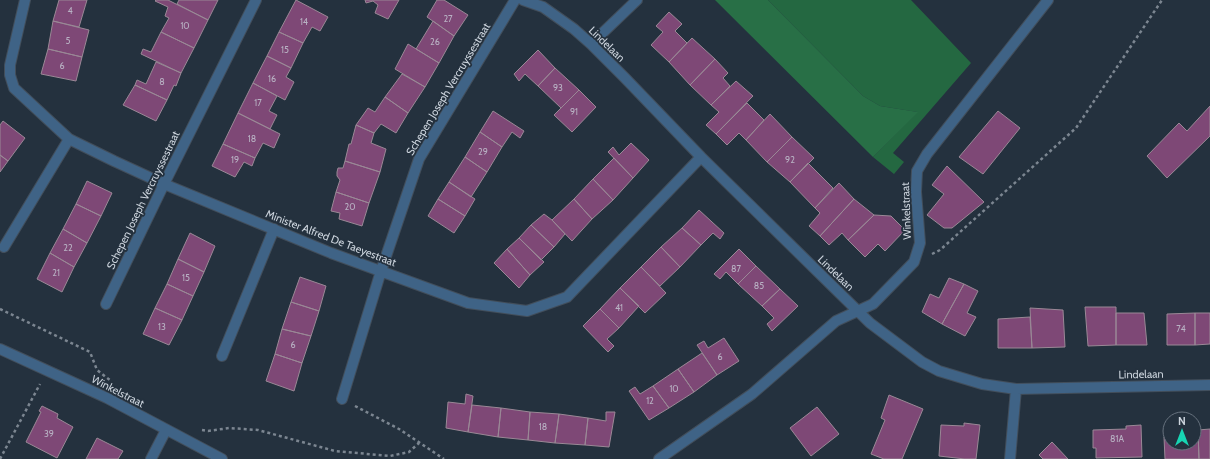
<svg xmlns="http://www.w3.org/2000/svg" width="1210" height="459" font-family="Cabin,sans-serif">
<rect width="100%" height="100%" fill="#24313e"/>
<path fill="#246841" d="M768 0H911L971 63 893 153 904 162 894 174 873 157 917 112 880 106 863 96Z"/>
<path fill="#286f46" d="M715 0H768L863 96 880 106 918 112 873 157Z"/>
<path fill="#7e4876" stroke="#9a8896" d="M59 0H87L79 27 53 21Z
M156 0H168L208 20 194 48 161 32 169 18 165 16 168 7 155 1Z
M179 0H218L208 20 177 4Z
M296 0 328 17 320 31 312 27 303 43 279 32Z
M365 0H399L388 19 375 13 378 5 373 1 366 3Z
M437 0H444L468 15 454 36 427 17Z
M669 12 682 24 675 31 687 43 669 62 651 45 663 32 656 26Z
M53 21 89 30 82 57 48 49Z
M433 21 454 36 439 63 416 49Z
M161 32 194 48 181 73 141 54 143 49 151 52Z
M279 32 303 43 291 68 267 56Z
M692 38 715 59 690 85 669 62Z
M408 44 439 63 425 87 395 69Z
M48 49 82 57 76 81 41 74Z
M538 50 555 68 538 86 525 74 519 81 514 74Z
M267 56 291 68 286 77 294 82 285 100 253 83Z
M715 59 728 73 723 78 730 86 711 105 690 85Z
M156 62 181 73 176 86 174 85 167 100 135 85 137 80 146 84Z
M555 68 579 90 561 108 538 86Z
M402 74 425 87 408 113 385 97Z
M736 81 753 96 716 134 706 125 719 112 711 105Z
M253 83 277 96 269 111 277 115 270 129 238 113Z
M135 85 167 100 156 121 123 105Z
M579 90 596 107 572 132 554 115Z
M385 97 408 113 396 133 381 124 374 133 356 125 368 108 375 112Z
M747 103 764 120 746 140 739 133 727 145 716 134Z
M1210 106V136L1167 178 1147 156 1179 123 1187 131Z
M493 111 524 131 520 138 512 132 502 147 480 132Z
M998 111 1020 128 983 174 959 157Z
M238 113 280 134 274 148 263 143 255 158 223 144Z
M770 114 792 137 767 162 746 140Z
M3 121 25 138 8 161 0 155V125Z
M356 125 374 133 371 143 386 149 380 172 345 161 349 144H351Z
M480 132 502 147 487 172 465 157Z
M792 137 814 158 790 182 767 162Z
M631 143 649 160 633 178 608 152 613 147 619 155Z
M223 144 255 158 252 166 244 162 235 177 212 166Z
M0 155 8 161 0 172Z
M465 157 487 172 471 197 449 182Z
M614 158 633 178 613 200 593 179Z
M345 161 380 172 369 203 336 192 340 180 337 176V172L338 168H343Z
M808 163 833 188 815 208 790 182Z
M947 166 984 202 952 228H944L927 215 944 194 932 185Z
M593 179 613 200 592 219 574 199Z
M87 181 112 193 101 216 76 204Z
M449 182 475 199 465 216 438 199Z
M839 183 854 199 820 236 809 226 820 213 815 208Z
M336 192 369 203 362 226 339 219 340 213 331 211Z
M438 199 465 216 454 233 428 216Z
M574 199 592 219 572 241 552 220Z
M854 199 874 215 848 240 842 233 829 245 820 236Z
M76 204 101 216 87 243 63 229Z
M699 210 724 233 720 239 713 233 701 245 682 228Z
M544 214 552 220 565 234 554 247 531 225Z
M874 215 891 216 905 230 885 251 878 244 865 257 848 240Z
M531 225 554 247 541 260 519 238Z
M682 228 701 245 680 267 661 247Z
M63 229 87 243 74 267 50 253Z
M190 233 215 246 204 272 178 259Z
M519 238 544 262 530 275 507 249Z
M661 247 680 267 660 286 641 267Z
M507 249 530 275 519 288 494 263Z
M739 249 756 266 738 284 726 272 720 279 714 274Z
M50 253 74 267 62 292 37 279Z
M178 259 204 272 193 296 167 284Z
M756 266 780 289 762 306 738 284Z
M641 267 666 293 645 313 620 288Z
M300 277 326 286 319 311 291 302Z
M949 278 964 284 942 324 922 312 930 294 939 298Z
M167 284 193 296 182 320 155 308Z
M964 284 978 291 967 313 976 317 965 336 942 324Z
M620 288 639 306 619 328 600 309Z
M780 289 798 306 772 331 767 324 774 318 762 306Z
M291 302 319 311 311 336 282 329Z
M1085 307H1116V345L1088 346Z
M155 308 182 320 169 345 143 334Z
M1030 308 1063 310 1065 347 1032 348Z
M600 309 619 328 607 339 614 346 608 352 583 326Z
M1116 313H1144L1147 345H1116Z
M1195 313V345H1167V314Z
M1195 313H1210V344L1195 345Z
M1030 317 1032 348H998V319Z
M282 329 311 336 302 363 275 354Z
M724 338 739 361 717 375 697 345 704 341 708 348Z
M702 353 717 375 694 392 678 369Z
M275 354 302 363 294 391 266 381Z
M678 369 694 392 669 408 653 386Z
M653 386 669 408 649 420 629 391 635 387 640 394Z
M466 394 473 396 468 432 446 428 448 402 465 404Z
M889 395 923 409 902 459H884L871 454 885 420 881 418Z
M472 405 501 408 498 437 468 432Z
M42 406 58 414 57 418 73 427 57 458 26 442 41 412 39 411Z
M817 407 839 434 811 456 790 428Z
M501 408 530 412 528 440 498 437Z
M530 412 559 414 555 443 528 440Z
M606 412H615L609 447 585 445 588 418 606 421Z
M559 414 588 418 585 445 555 443Z
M964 423 980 425 976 459H965L939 456 941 425 964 426Z
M1141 425 1142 457 1096 458V448H1093V430L1126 429V426Z
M1194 429 1198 430 1199 459H1165L1164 437H1170V443H1194Z
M1210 429V459H1199L1198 430Z
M97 438 123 451 118 459H86Z
M1052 442 1068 459H1043L1039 455Z"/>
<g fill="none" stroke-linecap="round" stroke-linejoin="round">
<defs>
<path id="minor" d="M25 0 10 65V75L14 88 69 139 114 161 164 184 331 253 468 303 527 311 567 297 701 157
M523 0 543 7 574 29 591 44 625 78 701 157 870 323 922 362 939 371 982 384 1016 389 1210 385
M591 44 637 0
M4 247 69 139
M106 304 164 184 256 0
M0 349 107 398 222 459
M222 356 274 229
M342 399 381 271 419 159 515 0
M151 459 166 430
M659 459 752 394 836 321 873 304 914 262 920 243 916 192 917 171 927 154 1048 0
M1010 459 1016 389"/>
</defs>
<use href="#minor" stroke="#424e5b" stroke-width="12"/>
<path stroke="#7c8691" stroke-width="2.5" stroke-dasharray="3 3" stroke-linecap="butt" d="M932 254 940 250 1076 128 1162 0
M0 309 90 352 97 370 111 381
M355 406 399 429 444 459
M202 430 208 431 229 428 258 430 335 451 390 456 409 452 419 443
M0 459 40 384"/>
<use href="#minor" stroke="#3f6386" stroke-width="10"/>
</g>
<g text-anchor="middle" stroke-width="3.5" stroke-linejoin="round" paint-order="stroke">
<g font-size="9" fill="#b8b1c3">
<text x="70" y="14">4</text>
<text x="448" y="22">27</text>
<text x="304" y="25">14</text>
<text x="185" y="29">10</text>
<text x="68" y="44">5</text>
<text x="435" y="45">26</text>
<text x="285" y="53">15</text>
<text x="62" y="69">6</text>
<text x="272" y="82">16</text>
<text x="162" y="85">8</text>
<text x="558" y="91">93</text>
<text x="258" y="106">17</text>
<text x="574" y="115">91</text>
<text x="252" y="142">18</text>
<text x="483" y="155">29</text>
<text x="235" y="163">19</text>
<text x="790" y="163">92</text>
<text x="350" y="210">20</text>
<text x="68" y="251">22</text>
<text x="736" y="272">87</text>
<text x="56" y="276">21</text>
<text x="186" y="281">15</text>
<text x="759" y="289">85</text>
<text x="619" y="311">41</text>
<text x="162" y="330">13</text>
<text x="1181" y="332">74</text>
<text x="293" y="348">6</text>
<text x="720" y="360">6</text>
<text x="674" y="392">10</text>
<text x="650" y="404">12</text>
<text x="543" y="430">18</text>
<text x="49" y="437">39</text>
<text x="1117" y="442">81A</text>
</g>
<g font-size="11" fill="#ccd4dd" stroke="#24313e">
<text transform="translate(607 44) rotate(44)" y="4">Lindelaan</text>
<text transform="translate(448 89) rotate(-59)" y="4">Schepen Joseph Vercruyssestraat</text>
<text transform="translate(143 200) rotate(-64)" y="4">Schepen Joseph Vercruyssestraat</text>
<text transform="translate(906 211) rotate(-92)" y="4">Winkelstraat</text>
<text transform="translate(331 238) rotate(21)" y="4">Minister Alfred De Taeyestraat</text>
<text transform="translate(836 273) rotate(44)" y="4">Lindelaan</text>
<text transform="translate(1141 374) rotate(-1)" y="4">Lindelaan</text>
<text transform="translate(118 391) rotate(27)" y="4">Winkelstraat</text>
</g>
</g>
<g transform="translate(1182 431)"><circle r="19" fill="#24313e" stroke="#67727e"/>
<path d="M0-3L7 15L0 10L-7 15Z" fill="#17d5b3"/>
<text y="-6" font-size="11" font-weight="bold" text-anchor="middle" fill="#ccd4dd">N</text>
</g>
</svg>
